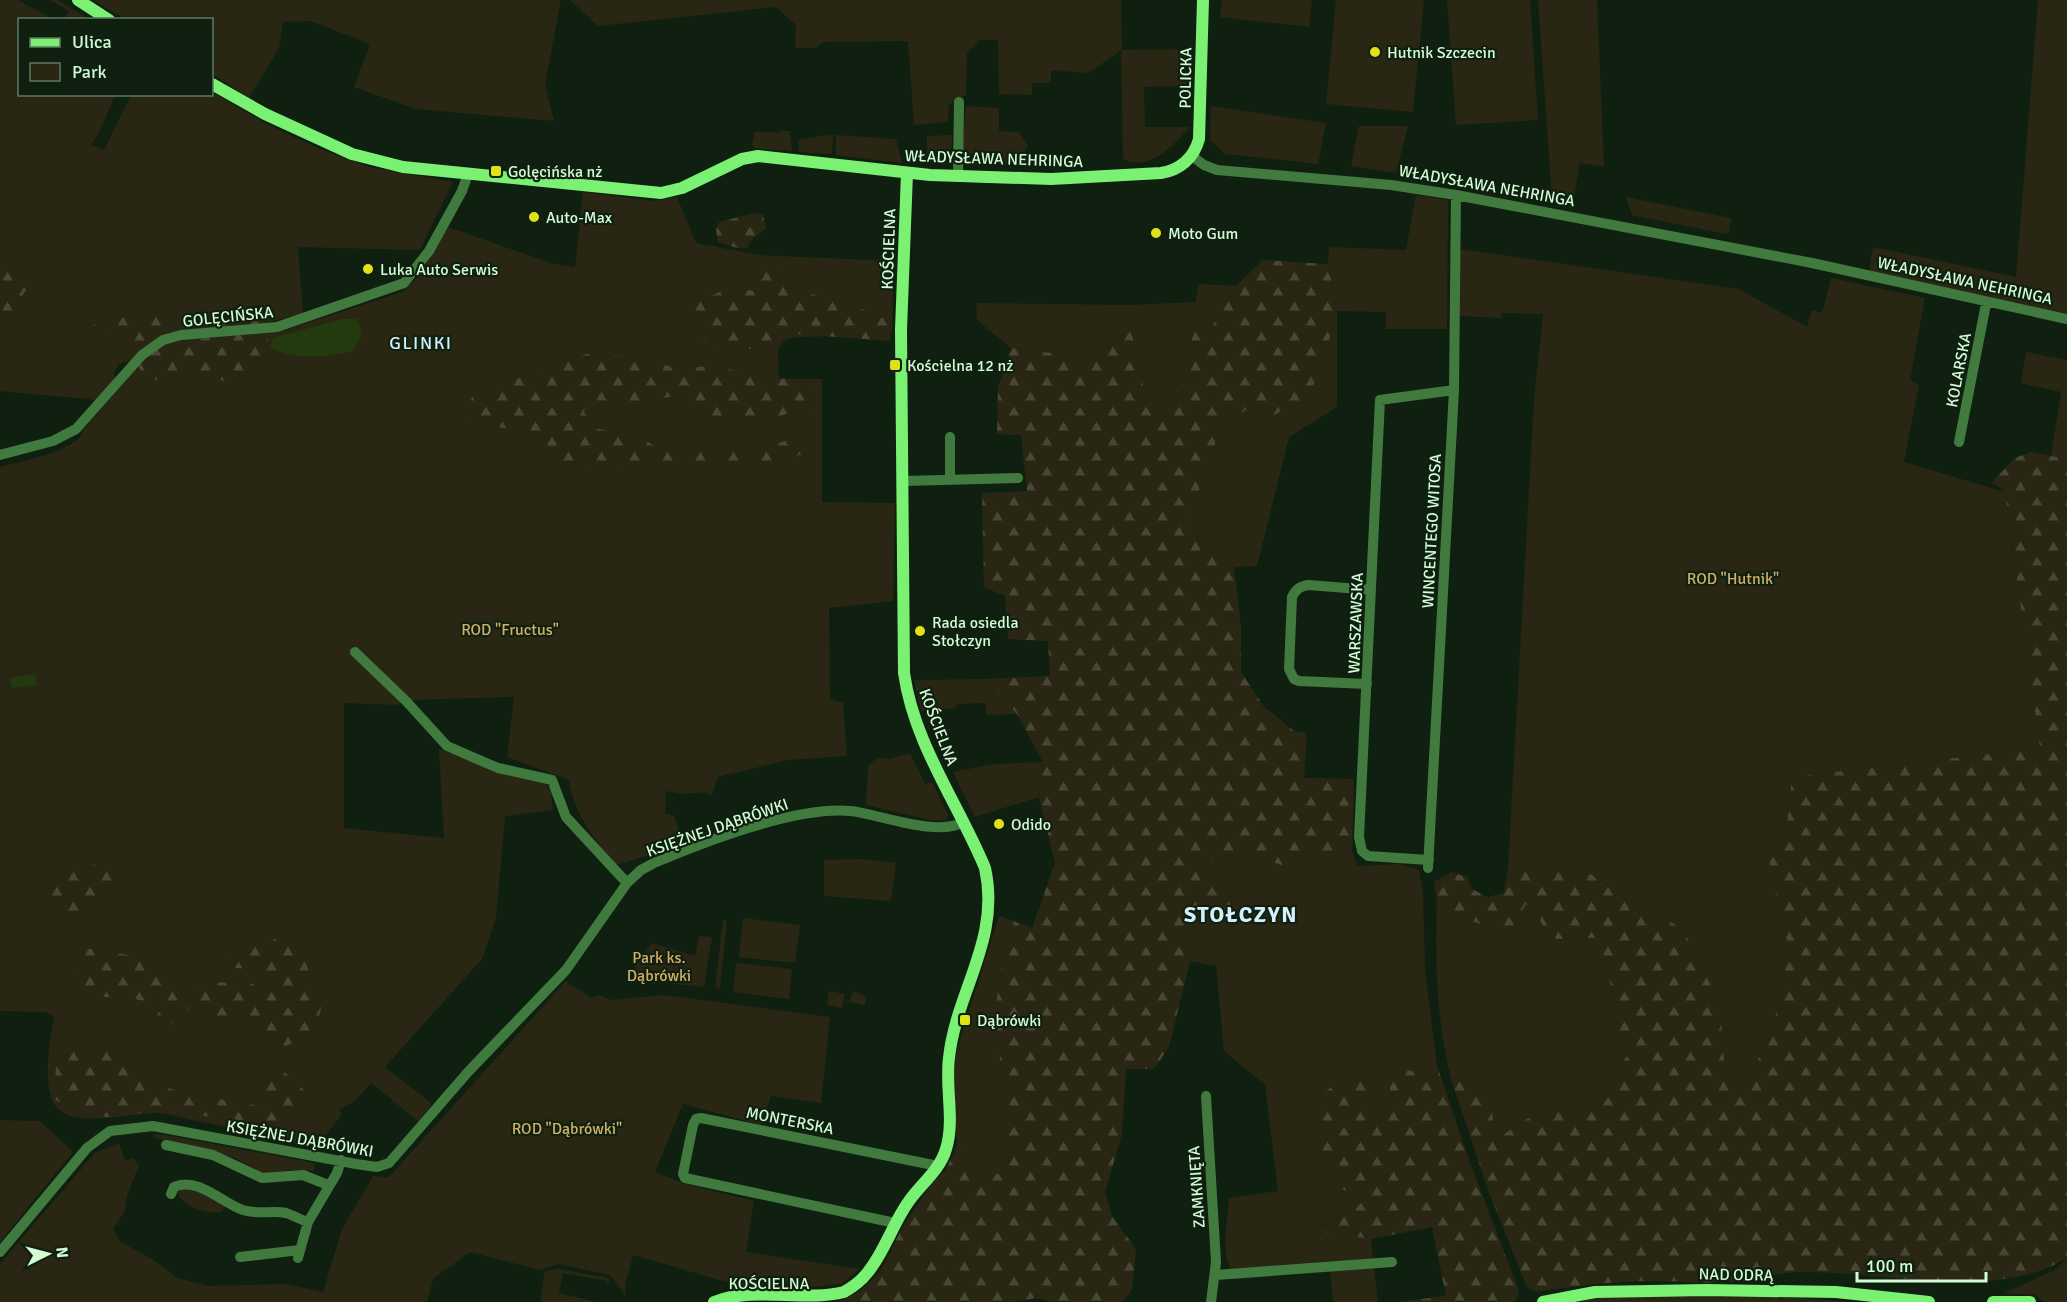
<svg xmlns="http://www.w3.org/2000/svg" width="2067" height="1302" font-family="Signika,sans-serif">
<defs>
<pattern id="forest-firs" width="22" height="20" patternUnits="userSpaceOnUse" patternTransform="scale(1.5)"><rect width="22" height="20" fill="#292713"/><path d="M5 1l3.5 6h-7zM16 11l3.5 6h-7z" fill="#474734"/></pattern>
</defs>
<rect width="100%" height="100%" fill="#0f2011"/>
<path fill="#292713" d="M0 0H18L52 19 20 20V94L115 95 99 133 91 145 104 150 131 95 212 92 265 123 320 149 369 167 453 182 420 250 298 247 303 313 119 364 114 372 116 379 98 400 0 391Z
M50 0H58L89 19H65L69 11Z
M93 0H561L545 84 554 121 416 109 354 87 370 44 311 21 283 22 279 48 249 98 212 74V20L125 19Z
M570 0H1121L1122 50 1186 49V86L1144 87 1145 127H1190C1174 144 1149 173 1123 159L1121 50 1089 73 1051 70V83H1032V95L999 94 998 40H980L967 53 966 95 949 105 948 122 914 125 908 41 823 42 816 48H795L796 25 776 7 598 26Z
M1222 0H1312L1309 27 1220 17Z
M1336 0H1424L1413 112 1326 104Z
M1447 0H1530L1538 120 1456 125Z
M1538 0H1597L1604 167 1580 163 1573 202 1552 199Z
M2038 0H2067V314L1869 271 1873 247 2016 277Z
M966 106 999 108V131L1019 132 1028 145 1020 163 963 164 961 158Z
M1211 106 1326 123 1318 164 1225 154 1210 140Z
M1359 126H1408L1396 173 1351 166Z
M781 131H790L792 151 754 148 752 144 755 132H776V134Z
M833 134 832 154 799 152 798 140Z
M836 135 896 139 902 163 836 155Z
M952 135 951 164 927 162V136Z
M583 192 655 201 677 197 696 243 759 255 894 261 892 334 777 338 779 379H822V502L895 503 893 601 829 608 830 699 843 703 847 756 788 760 718 777 711 796 707 792 684 794 666 791 665 813 674 816 684 845 616 865C595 839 574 815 569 780L507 757 514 697 409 700 396 705 344 703V828L444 838 439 749 506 774 545 784 551 792 553 810 505 816 496 917 482 959 385 1067 432 1104 418 1121 371 1083 355 1101 340 1109 341 1116 316 1148 294 1143 293 1140C261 1134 230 1128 198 1121 185 1119 171 1114 158 1113 132 1112 80 1128 59 1110 40 1093 50 1039 54 1017L45 1012 0 1011V467C16 463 81 450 82 431L154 349 289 329 402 292 419 276 448 227 554 264 575 267Z
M1416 195 1448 200 1447 329H1386V312L1337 311V407L1289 437 1257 566 1234 567 1220 547 1200 544 1191 521 1206 463 1224 425 1250 407 1337 311 1328 264 1329 247 1406 250Z
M1626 197 1731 218 1729 234 1721 233 1632 215Z
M1460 249 1739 289 1807 327 1812 310 1822 313 1831 278 1925 298 1910 380 1919 385 1904 462 2005 492 2040 748 1792 777 1785 842 1767 853 1788 944 1783 986 1768 1045 1742 1083 1725 1072 1720 1004 1684 931 1659 913H1640L1615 889 1590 874 1508 868 1534 400 1543 314 1501 313V318L1459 316Z
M1198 284 1236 286 1209 332 1195 323 1181 396 1159 409 1144 389 1130 325 1107 350 1081 365 1052 353 1011 348 977 320 976 303 1130 305 1196 302Z
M2026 352 2067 360V459L2051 456 2061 392 2021 383Z
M985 679 1017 714 987 715 985 703 958 704 955 708 921 711 914 680Z
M910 753 925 784 932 782 948 815 946 820 934 821 866 805 868 766 877 758 889 759Z
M1043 762 1039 797 975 817 953 772 994 764Z
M1320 851H1352L1357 866 1397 864 1419 870 1423 893 1425 970 1437 1065 1409 1071 1402 1054 1390 1069V1109L1372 1106 1366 1201 1315 1230 1371 1239 1373 1259 1232 1270C1220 1258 1228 1215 1229 1198L1278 1191 1265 1085 1224 1051 1216 966 1190 961 1191 927 1235 903 1199 865 1210 858 1246 853 1281 865Z
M862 859 896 863 891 901 824 896V860Z
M1437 900 1459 916 1507 935 1526 904 1537 913 1545 932 1557 939 1595 938 1607 962 1615 1016 1628 1055C1615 1069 1616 1090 1603 1104 1584 1124 1562 1105 1541 1112 1529 1116 1516 1127 1505 1133L1493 1120 1490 1095 1480 1090 1470 1078 1452 1082C1436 1021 1435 962 1437 900Z
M999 916 1014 921C1009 948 998 971 997 998 995 1057 1011 1115 1008 1174L977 1176 971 1163 957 1145 954 1069 958 1046Z
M743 918 800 925 795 963 739 957Z
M723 920H727L720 989 715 988Z
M699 936 712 937 704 987 634 980 633 970 652 943 695 956Z
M736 963 792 969 789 999 733 992Z
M566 981 591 998 598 995 612 1000 664 995 830 1017 821 1103 771 1096 761 1125 683 1104 655 1172 685 1184 754 1201 746 1252 860 1269 841 1284 811 1287H744L633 1255 625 1285 626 1296 610 1275 559 1264 540 1270 470 1252 433 1279 427 1302H0V1265L9 1253 95 1153 119 1143 125 1161 132 1158 139 1165 127 1196 125 1211 113 1229 121 1242 157 1262 177 1278 209 1286 286 1284 323 1292 342 1229 373 1176 388 1178Z
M829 991 845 994 842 1008 827 1005Z
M853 991 866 996 865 1005 849 1002Z
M0 1120 40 1121 73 1152 0 1242Z
M154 1134 165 1135 315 1163 314 1171 291 1170 262 1174 235 1158 154 1138Z
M181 1188 202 1193 226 1206 221 1212C205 1214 185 1207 177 1193Z
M2067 1258V1302H2044L2035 1295 2004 1293 2055 1270Z
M1374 1267 1378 1302H1333L1330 1269Z
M558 1269 609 1278 608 1288 607 1281 563 1273 559 1293 597 1302H540L545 1271Z
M1625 1295 1772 1296 1850 1302H1583L1584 1299Z"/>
<path fill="url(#forest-firs)" d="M755 213 763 215 766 228 750 241 748 248H737L718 242 716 230 719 222Z
M1263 260 1328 264 1337 311 1320 373 1306 398 1272 416 1250 407 1224 425 1206 463 1191 521 1200 544 1220 547 1234 567 1241 627V672L1264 707 1294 731 1307 733 1304 778 1354 779 1352 851H1320L1281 865 1245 853 1210 858 1199 865 1235 903 1191 928 1190 961 1169 1047 1154 1069H1126L1122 1134 1105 1192 1112 1216 1136 1249 1132 1289 1122 1302H1052L1037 1298 1012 1302H838L860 1291 880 1272 903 1226 930 1186 946 1169 957 1145 971 1163 977 1176 1008 1173C1011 1115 995 1057 997 998 998 971 1009 948 1014 921L1032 928 1055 863 1039 797 1043 762 1017 714 985 679 1050 676 1048 641 1008 639 1005 596 984 587 982 493 1027 491 1021 435 997 434 998 387 1011 348 1052 353 1081 365 1107 350 1130 324 1144 389 1159 408 1181 396 1195 323 1209 332 1236 286Z
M773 261C784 268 787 273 787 287L854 306 890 321V341L797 334 783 342 775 354C753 346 729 350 706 344L703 333 682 308 729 288 740 291 757 290 761 272Z
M0 271 28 273 29 286 6 320H0Z
M174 315 260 320 268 340C254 364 272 370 237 385 203 374 191 368 157 380L142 373 122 335 91 328 100 317 143 318Z
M586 354 632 356 679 369 709 366 809 383 818 390 813 413 798 410 763 422 733 417H715L674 396 637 403 586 400 584 412 594 428 640 436 662 452 751 450 785 441H807V452C777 464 765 468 733 461L577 468 560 467 524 430 475 425 463 418 473 395Z
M2031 452 2067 459V1258C1994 1302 1888 1271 1802 1272 1778 1272 1754 1281 1730 1282 1704 1284 1678 1281 1653 1281 1613 1281 1575 1286 1535 1292L1527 1287 1487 1187 1452 1082 1470 1078 1480 1090 1490 1095 1493 1120 1505 1133C1516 1127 1529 1116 1541 1112 1563 1105 1584 1124 1603 1104 1616 1090 1615 1069 1628 1055L1615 1016 1607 962 1595 938 1557 939 1545 932 1537 913 1526 904 1508 935 1459 916 1437 900 1434 882 1451 872 1467 877 1472 889 1487 897 1504 893 1508 868 1590 874 1615 889 1640 913H1659L1684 931 1720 1004 1725 1072 1742 1083 1768 1045 1783 986 1788 945 1767 853 1785 842 1792 777 2040 748 2005 492 1992 482 2015 458Z
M96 864 116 865 119 879 100 909 83 914 53 909 51 894 66 873Z
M284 934 296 938 322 1004 316 1029 280 1050 263 1046 259 1018 214 1017 195 1003 163 1031 151 1025 163 1005 125 997H86L77 963 85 948 152 959 161 984 190 987 207 982 250 983 271 993 279 988 263 970 236 968 222 962 230 949 261 946Z
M65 1046 108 1047 125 1056 146 1079 181 1093 261 1106 267 1097 264 1078 271 1065C291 1075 302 1083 311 1104L291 1108 285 1122 283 1137 213 1117 158 1111 116 1117H93L55 1100 56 1056Z
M1403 1054 1409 1071 1437 1065 1469 1160 1519 1291 1515 1302H1396L1446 1296 1432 1227 1371 1239 1315 1231 1365 1201 1340 1188 1318 1145 1324 1092 1349 1076 1364 1078 1372 1106 1390 1109V1069Z"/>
<path fill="#223a0e" d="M342 319H357L362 334 353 351C327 357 295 361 270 347L273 338Z
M35 674 37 685 12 688 10 678Z"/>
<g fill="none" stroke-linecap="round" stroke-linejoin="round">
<path stroke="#417a3f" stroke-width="10" d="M1192 156 1204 165 1217 170 1391 185 1456 195 1812 263 2067 319
M958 176 959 102
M950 437V479
M1959 442 1986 304
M0 455 53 441 76 429 142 355 163 340 181 335 277 327 404 283 429 251 462 191 468 174
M904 481 1018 478
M355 652 406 701 447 746 498 768 552 780 566 817 627 883
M1367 684 1299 681 1294 679 1289 669 1292 597C1296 589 1300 586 1309 585L1371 590
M1429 860 1368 856 1362 851 1359 837 1380 400 1454 390
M1428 868 1454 390 1456 195
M1206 1096 1216 1262 1211 1302
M166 1145 213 1155 262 1178 303 1175 328 1185
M171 1194 174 1187C198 1176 223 1204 243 1210 258 1215 272 1210 286 1213 293 1215 300 1220 308 1222
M895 1223 685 1178 683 1174 693 1125 696 1119 701 1118 938 1166
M0 1252 87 1148 110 1131 153 1126 356 1164 377 1167 389 1163 468 1072 566 970 627 883 641 870 654 863C706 841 795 806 851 811 882 815 936 837 964 822
M240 1257 300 1250
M298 1258 308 1222 337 1173 341 1160
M1216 1275 1392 1262"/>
<path stroke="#7af173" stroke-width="12" d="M78 0 109 20
M212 84 265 114 352 154 403 167 661 193 682 188 742 159 758 156 930 175 1051 179 1161 173C1180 170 1194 158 1199 139L1203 0
M714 1302C755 1286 804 1302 844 1292 853 1287 862 1280 868 1272 885 1251 893 1223 909 1201 921 1184 940 1170 946 1149 955 1120 945 1088 949 1058 956 991 1001 940 985 868 958 803 914 744 904 673L901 330 907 173
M1543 1302 1595 1292 1706 1290 1836 1292 1929 1302
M1993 1302H2030"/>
</g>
<g fill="#dfe217" stroke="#0f2011" stroke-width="2">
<circle cx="1375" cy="52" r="6"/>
<rect x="490" y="165" width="12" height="12" rx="3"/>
<circle cx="534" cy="217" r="6"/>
<circle cx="1156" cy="233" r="6"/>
<circle cx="368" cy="269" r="6"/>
<rect x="889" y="359" width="12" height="12" rx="3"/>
<circle cx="920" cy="631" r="6"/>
<circle cx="999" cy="824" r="6"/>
<rect x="959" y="1014" width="12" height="12" rx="3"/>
</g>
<g text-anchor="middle" stroke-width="4.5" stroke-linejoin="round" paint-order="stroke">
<g font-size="16" fill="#d3fbd4" stroke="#0f2011" text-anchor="start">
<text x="1387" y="58">Hutnik Szczecin</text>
<text x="508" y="177">Golęcińska nż</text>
<text x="546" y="223">Auto-Max</text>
<text x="1168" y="239">Moto Gum</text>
<text x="380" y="275">Luka Auto Serwis</text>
<text x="907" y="371">Kościelna 12 nż</text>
<text x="932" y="628">Rada osiedla<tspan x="932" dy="18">Stołczyn</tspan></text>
<text x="1011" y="830">Odido</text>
<text x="977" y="1026">Dąbrówki</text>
</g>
<g font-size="16" fill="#d3fbd4" stroke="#0f2011">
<text transform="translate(1185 78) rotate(-89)" y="6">POLICKA</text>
<text transform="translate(994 158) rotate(2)" y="6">WŁADYSŁAWA NEHRINGA</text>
<text transform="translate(1487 185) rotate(10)" y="6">WŁADYSŁAWA NEHRINGA</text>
<text transform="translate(888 249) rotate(-88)" y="6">KOŚCIELNA</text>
<text transform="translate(1965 280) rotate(12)" y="6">WŁADYSŁAWA NEHRINGA</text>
<text transform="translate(228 316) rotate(-6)" y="6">GOLĘCIŃSKA</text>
<text transform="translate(1958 370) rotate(-79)" y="6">KOLARSKA</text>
<text transform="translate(1431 531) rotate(-87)" y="6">WINCENTEGO WITOSA</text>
<text transform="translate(1355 623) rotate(-88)" y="6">WARSZAWSKA</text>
<text transform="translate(939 727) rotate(69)" y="6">KOŚCIELNA</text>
<text transform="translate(717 827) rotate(-19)" y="6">KSIĘŻNEJ DĄBRÓWKI</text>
<text transform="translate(790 1120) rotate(11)" y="6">MONTERSKA</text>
<text transform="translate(300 1138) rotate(10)" y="6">KSIĘŻNEJ DĄBRÓWKI</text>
<text transform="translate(1196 1187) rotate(-94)" y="6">ZAMKNIĘTA</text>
<text transform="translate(1736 1274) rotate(1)" y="6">NAD ODRĄ</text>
<text x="769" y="1289">KOŚCIELNA</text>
</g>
<g font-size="16" fill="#d3af66" stroke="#0f2011">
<text x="1733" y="584">ROD "Hutnik"</text>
<text x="510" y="635">ROD "Fructus"</text>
<text x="659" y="963">Park ks.<tspan x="659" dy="18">Dąbrówki</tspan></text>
<text x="567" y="1134">ROD "Dąbrówki"</text>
</g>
<g font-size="18" letter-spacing="1.5" fill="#d5f0fb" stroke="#0f2011">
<text x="421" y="349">GLINKI</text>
</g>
<g font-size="22" font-weight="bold" letter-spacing="1.5" fill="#d5f0fb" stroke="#0f2011">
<text x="1241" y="922">STOŁCZYN</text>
</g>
</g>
<rect x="18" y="18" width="195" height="78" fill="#0f2011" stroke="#5d785f" stroke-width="1.5"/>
<rect x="30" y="38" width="30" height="9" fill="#7af173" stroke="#5d785f" stroke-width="1.5"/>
<text x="72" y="48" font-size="18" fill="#d3fbd4">Ulica</text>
<rect x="30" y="63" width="30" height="18" fill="#292713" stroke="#5d785f" stroke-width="1.5"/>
<text x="72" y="78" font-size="18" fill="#d3fbd4">Park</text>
<g transform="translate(48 1254) rotate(84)" stroke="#0f2011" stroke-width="4.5" paint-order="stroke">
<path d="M0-4.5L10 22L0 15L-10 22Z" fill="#d3fbd4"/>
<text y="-9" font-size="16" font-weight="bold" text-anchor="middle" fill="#d3fbd4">N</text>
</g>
<path d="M1857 1272v9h129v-9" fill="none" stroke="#d3fbd4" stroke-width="3"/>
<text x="1866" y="1272" font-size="18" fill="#d3fbd4" stroke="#0f2011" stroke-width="4.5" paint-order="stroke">100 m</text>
</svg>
